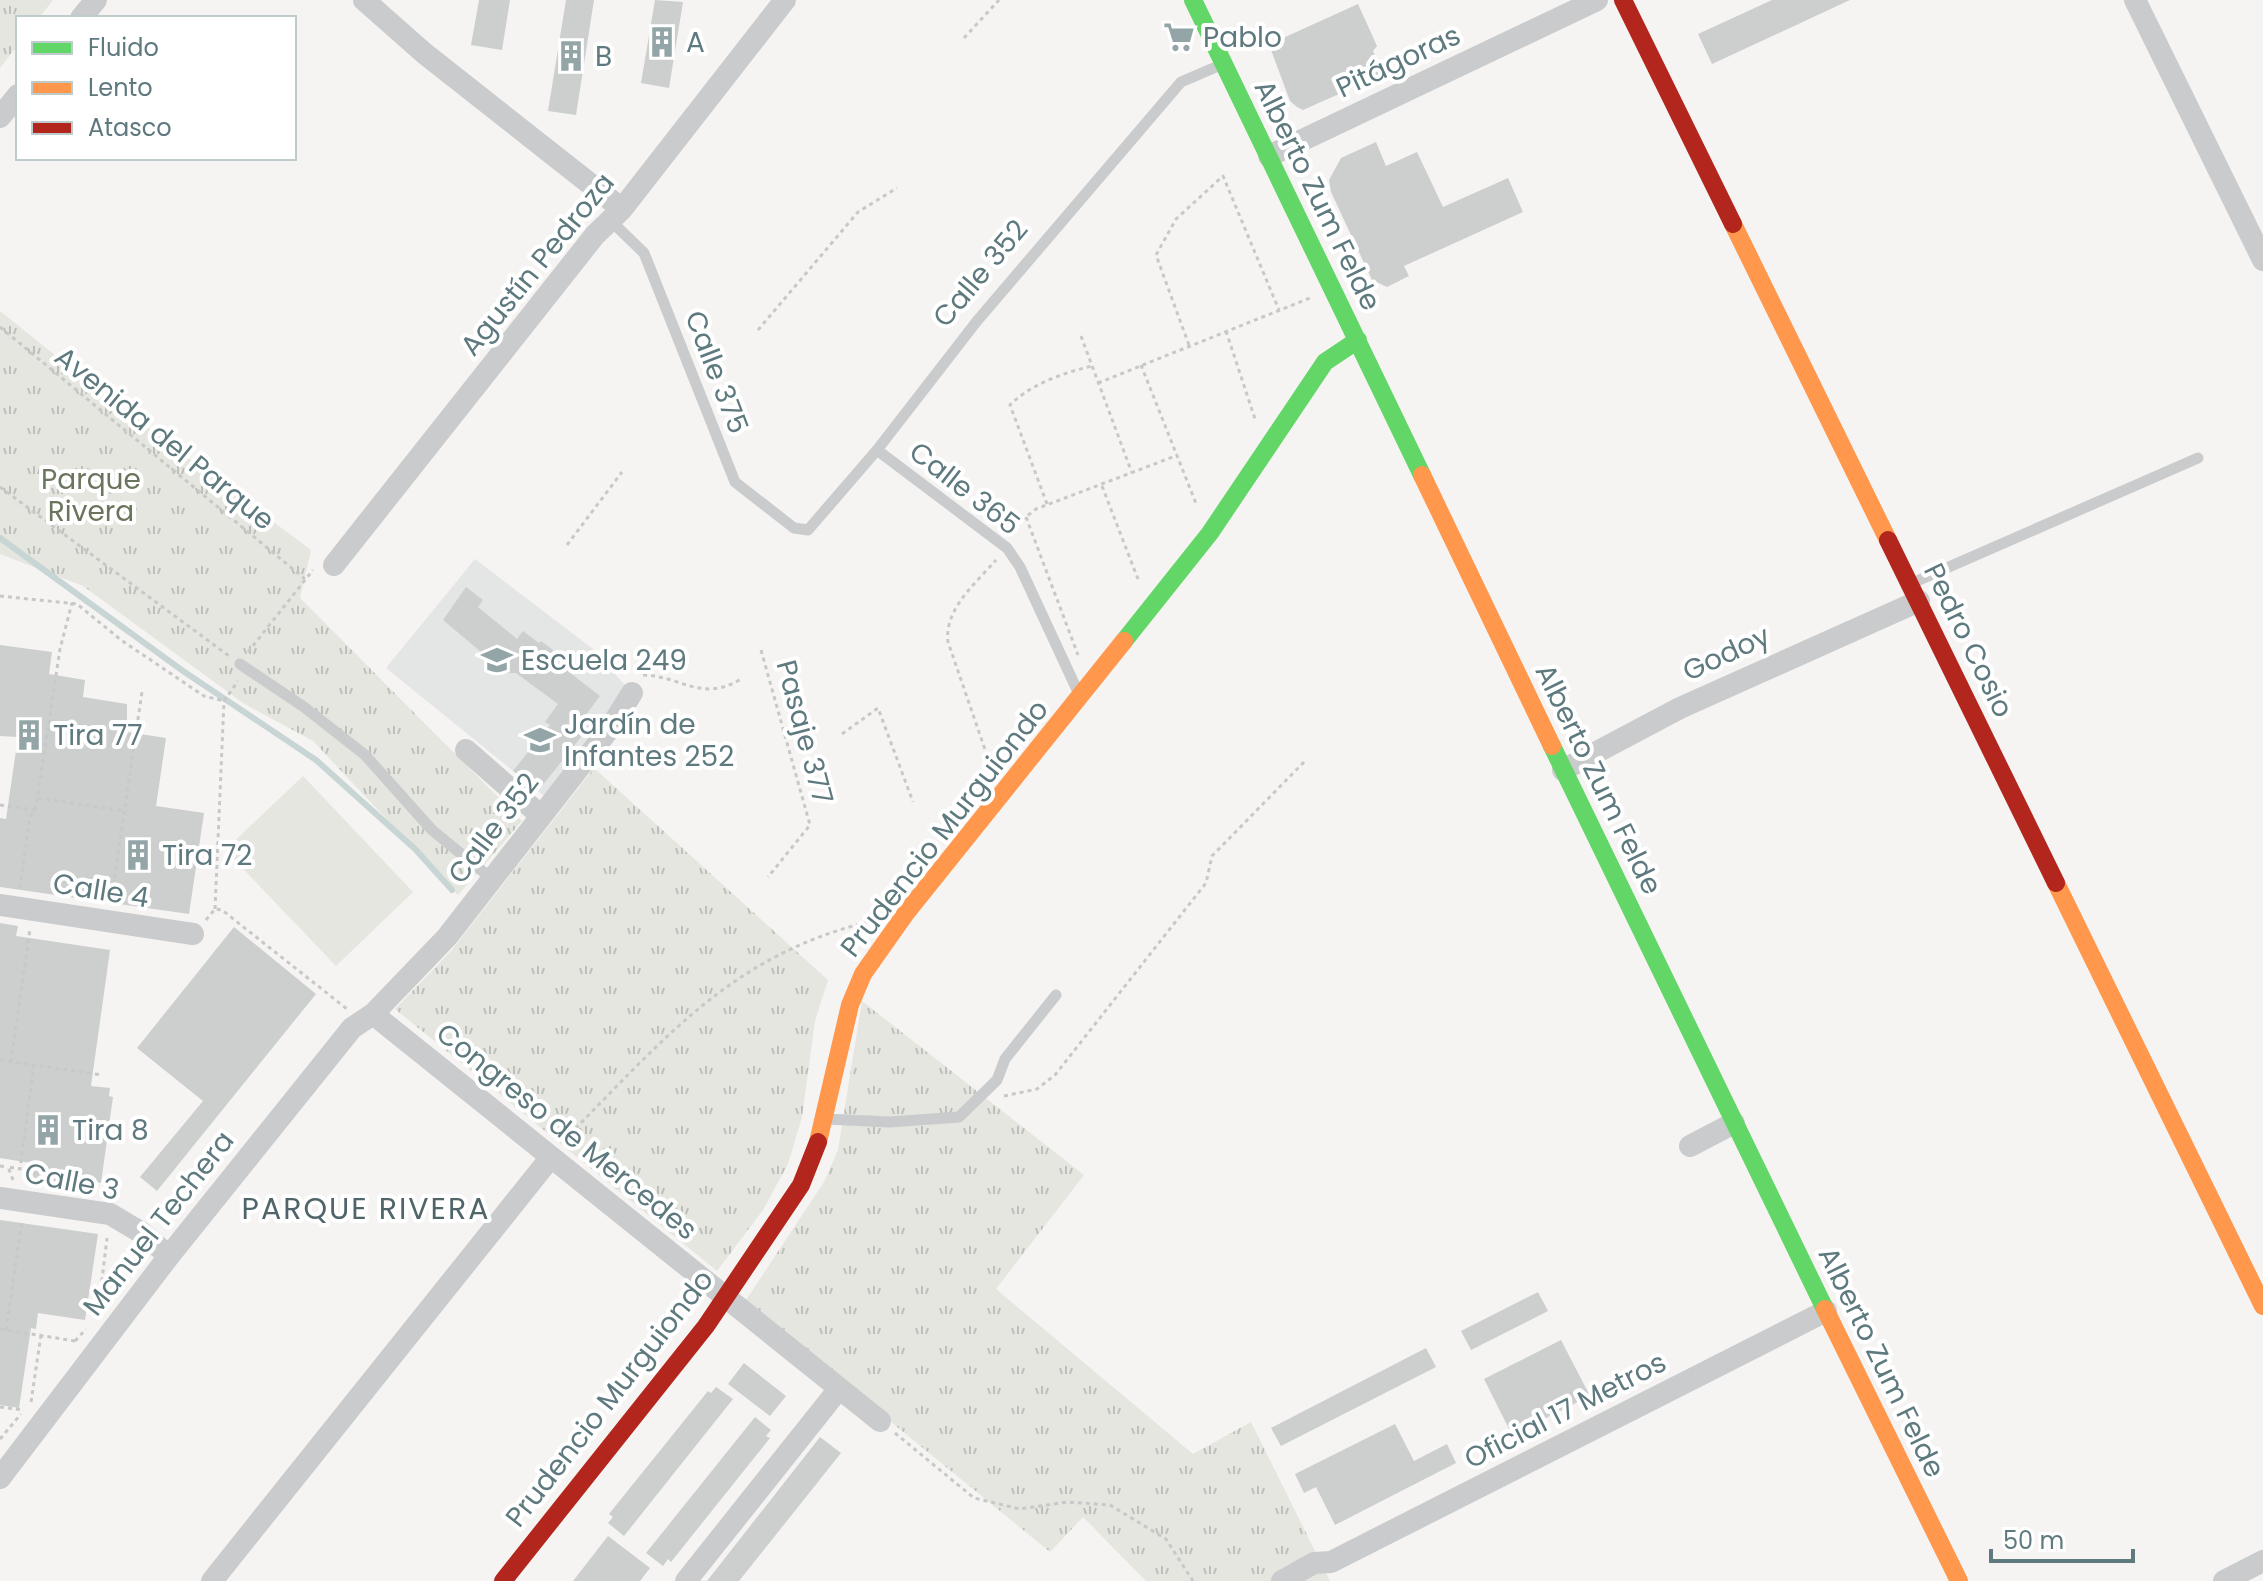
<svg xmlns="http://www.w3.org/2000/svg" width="2263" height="1581" font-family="Poppins,sans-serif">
<defs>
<pattern id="grass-tufts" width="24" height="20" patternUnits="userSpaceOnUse" patternTransform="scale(2)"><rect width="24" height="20" fill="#e4e6df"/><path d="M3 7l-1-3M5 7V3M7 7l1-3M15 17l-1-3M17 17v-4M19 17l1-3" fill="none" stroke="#bcbfba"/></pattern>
</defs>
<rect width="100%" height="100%" fill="#f5f4f2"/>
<path fill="#e4e5e5" d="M475 559 593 649 629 690 544 796 386 668Z"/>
<path fill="url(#grass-tufts)" d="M0 0H53L39 18H18V45L0 68Z
M0 311 116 404 311 550 300 598 522 821 458 895 313 741 243 703 83 586 0 554Z
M594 768 828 980 815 1021 802 1117 788 1164 763 1210 717 1271 395 1009 451 951Z
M862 1001 1084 1175 996 1289 1193 1454 1251 1422 1330 1581H1146L1083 1517 1050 1552 748 1305 746 1300 824 1182 838 1150Z"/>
<path fill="#e4e6df" d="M303 776 413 892 336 966 225 850Z"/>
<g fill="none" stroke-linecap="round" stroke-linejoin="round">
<path stroke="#c7d5d4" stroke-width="6" d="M0 538 183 671 316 760 415 849 452 890"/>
</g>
<path fill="#cccfce" d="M479 0H510L502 50 471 45Z
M566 0H594L576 115 548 111Z
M655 0 683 2 669 88 641 83Z
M1772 0H1850L1712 64 1698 34Z
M1358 4 1377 46 1373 51 1384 74 1303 110 1297 107 1290 101 1271 50 1272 43Z
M1376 142 1386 166 1417 152 1443 207 1508 178 1523 212 1404 266 1409 276 1387 287 1372 280 1331 192 1329 180 1341 158Z
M466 587 483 600 478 607 517 639 523 631 539 643 541 641 553 650 556 662 600 696 585 716 588 718 584 724 589 727 538 791 513 771 550 725 545 722 558 704 516 673H506L443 620Z
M0 645 52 652 49 674 85 680 83 697 127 704V732L166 738 156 806 204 813 189 914 0 887V818L6 819 18 737 0 736Z
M0 923 18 926 16 936 110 950 91 1086 110 1088 109 1096 113 1097 101 1183 96 1182 95 1190 28 1181 31 1163 0 1158Z
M234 927 316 994 157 1191 140 1177 203 1101 137 1048Z
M0 1220 98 1234 85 1320 38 1313 36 1329 31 1328 19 1408 0 1405Z
M1538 1292 1548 1311 1471 1350 1461 1331Z
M1561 1340 1590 1396 1512 1435 1484 1379Z
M1426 1348 1436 1367 1281 1446 1271 1428Z
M744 1363 786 1396 770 1416 728 1384Z
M716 1387 733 1399 624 1536 608 1523 613 1517 609 1514 708 1391 711 1393Z
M755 1417 771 1430 766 1436 770 1438 671 1562 668 1559 663 1566 646 1553Z
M1395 1424 1414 1461 1447 1444 1456 1463 1335 1525 1316 1487 1304 1493 1295 1474Z
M820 1437 841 1453 739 1581H707Z
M608 1536 650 1568 640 1581H573Z"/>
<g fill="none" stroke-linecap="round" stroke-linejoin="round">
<path stroke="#c7c9c8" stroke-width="3" stroke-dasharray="4 4" stroke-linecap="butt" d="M964 38 999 0
M0 327 305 579
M758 330 858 212 897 188
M1226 331 1256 422
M1081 336 1132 473
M1189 345 1156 255 1176 219 1223 176 1279 310
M1141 365 1197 506
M1098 383 1310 298
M1102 486 1138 579
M0 487 229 656
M1047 504 1010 405C1031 384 1063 373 1092 366
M1026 517 1078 655
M1009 530 1036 509 1178 455
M567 545 622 472
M0 596 77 604 121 640 204 696 224 701
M761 650 810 825 768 877
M248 652 313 570
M643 675C681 676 702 703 741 679
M842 734 878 708 913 802
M990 764 948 642C944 609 976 583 996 560
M38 798 125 811
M0 805 35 810
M20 888 30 817 36 807 60 649 72 603
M111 902 142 692
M215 909 224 701 238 681
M206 920 215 909 222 910 347 1009
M0 1060 102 1075
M11 1062 30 929
M1004 1096 1037 1089 1055 1075 1206 883 1212 856 1304 762
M564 1140C661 1043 729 956 868 922
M0 1166 8 1167
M13 1180 8 1167 20 1169 34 1065
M98 1313 107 1238
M0 1329 75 1341
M6 1330 22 1220
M75 1341 86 1329
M31 1402 41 1335
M0 1407 24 1410
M895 1433 974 1498 1020 1509 1067 1502 1110 1505 1166 1539 1193 1581
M0 1439 21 1414"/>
<path stroke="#cacbcc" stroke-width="11" d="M611 221 644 253 735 482 794 528 808 530 877 450 977 321 1181 82 1223 64
M877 450 1007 548 1020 567 1078 692
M1910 584 2198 458
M240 664 304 707 365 755 432 830 492 879
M825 1119 890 1122 959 1117 997 1080 1005 1059 1056 995"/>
<path stroke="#cacbcc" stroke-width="22" d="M364 0 424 53 622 209
M2135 0 2263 260
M81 18 96 0
M0 117 18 95
M1269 156 1597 0
M334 565 595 235 622 209 785 0
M466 750 540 815
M1563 770 1680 708 1919 601
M0 905 193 934
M373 1014 880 1421
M1690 1146 1734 1123
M0 1198 110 1214 142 1233 169 1256
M0 1478 169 1256 352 1028 373 1014 447 937 610 728 632 693
M212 1581 551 1157
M686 1581 838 1390
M1282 1581 1314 1563 1331 1562 1826 1311
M2224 1581 2263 1561"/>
<path stroke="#63d668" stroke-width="18" d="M1193 0 1422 475
M1124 641 1210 533 1325 362 1358 340
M1552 746 1825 1309"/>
<path stroke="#ff974d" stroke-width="18" d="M1733 224 1888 540
M1422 475 1552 746
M2056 883 2263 1306
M818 1142 850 1005 863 974 906 913 1124 641
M1825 1309 1959 1581"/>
<path stroke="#b3261e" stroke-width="18" d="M1623 0 1733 224
M1888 540 2056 883
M503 1581 706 1326 801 1185 818 1142"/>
</g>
<defs>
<symbol id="supermarket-bare" viewBox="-9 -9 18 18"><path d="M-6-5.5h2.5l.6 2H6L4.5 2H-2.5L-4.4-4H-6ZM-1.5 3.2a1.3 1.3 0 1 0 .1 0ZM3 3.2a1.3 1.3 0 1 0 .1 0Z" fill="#93a5a7" stroke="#fff" stroke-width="2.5" paint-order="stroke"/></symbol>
<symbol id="building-bare" viewBox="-9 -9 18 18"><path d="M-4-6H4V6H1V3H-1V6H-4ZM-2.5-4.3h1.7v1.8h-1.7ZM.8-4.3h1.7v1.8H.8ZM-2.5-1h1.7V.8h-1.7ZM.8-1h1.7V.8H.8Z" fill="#93a5a7" stroke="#fff" stroke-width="2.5" paint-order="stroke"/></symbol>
<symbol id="school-bare" viewBox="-9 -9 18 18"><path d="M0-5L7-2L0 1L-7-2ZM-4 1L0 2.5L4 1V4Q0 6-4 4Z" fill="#93a5a7" stroke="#fff" stroke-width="2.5" paint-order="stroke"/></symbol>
</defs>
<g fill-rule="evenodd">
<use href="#supermarket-bare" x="1157" y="15" width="44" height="44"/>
<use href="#building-bare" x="640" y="20" width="44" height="44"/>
<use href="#building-bare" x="549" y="34" width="44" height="44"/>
<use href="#school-bare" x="475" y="638" width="44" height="44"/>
<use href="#building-bare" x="7" y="713" width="44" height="44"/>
<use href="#school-bare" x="518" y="718" width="44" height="44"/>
<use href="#building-bare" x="116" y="833" width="44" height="44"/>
<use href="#building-bare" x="26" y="1108" width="44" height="44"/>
</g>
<g text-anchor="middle" stroke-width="8" stroke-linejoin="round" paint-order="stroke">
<g font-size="28" fill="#5e7a7f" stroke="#fff" text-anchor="start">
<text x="1203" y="47">Pablo</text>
<text x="686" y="52">A</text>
<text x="595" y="66">B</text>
<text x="521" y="670">Escuela 249</text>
<text x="564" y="734">Jardín de<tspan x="564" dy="32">Infantes 252</tspan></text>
<text x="53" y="745">Tira 77</text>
<text x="162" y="865">Tira 72</text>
<text x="72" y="1140">Tira 8</text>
</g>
<g font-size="28" fill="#5e7a7f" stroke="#fff">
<text transform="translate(1398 61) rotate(-25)" y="10">Pitágoras</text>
<text transform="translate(1318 195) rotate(64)" y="10">Alberto Zum Felde</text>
<text transform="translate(537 264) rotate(-51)" y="10">Agustín Pedroza</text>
<text transform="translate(980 273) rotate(-50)" y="10">Calle 352</text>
<text transform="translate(717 372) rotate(69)" y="10">Calle 375</text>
<text transform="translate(165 438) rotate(39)" y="10">Avenida del Parque</text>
<text transform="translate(965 488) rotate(38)" y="10">Calle 365</text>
<text transform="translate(1969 640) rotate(64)" y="10">Pedro Cosio</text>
<text transform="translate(1726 653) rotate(-25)" y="10">Godoy</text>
<text transform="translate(805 732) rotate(75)" y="10">Pasaje 377</text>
<text transform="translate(1599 779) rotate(64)" y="10">Alberto Zum Felde</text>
<text transform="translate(493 828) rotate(-53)" y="10">Calle 352</text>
<text transform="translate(944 828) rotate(-52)" y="10">Prudencio Murguiondo</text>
<text transform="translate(101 890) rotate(9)" y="10">Calle 4</text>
<text transform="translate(567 1131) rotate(39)" y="10">Congreso de Mercedes</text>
<text transform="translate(72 1181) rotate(11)" y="10">Calle 3</text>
<text transform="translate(158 1223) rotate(-52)" y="10">Manuel Techera</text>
<text transform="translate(1882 1362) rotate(64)" y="10">Alberto Zum Felde</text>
<text transform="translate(609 1398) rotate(-52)" y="10">Prudencio Murguiondo</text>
<text transform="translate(1565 1410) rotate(-27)" y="10">Oficial 17 Metros</text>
</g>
<g font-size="28" fill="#69765d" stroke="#fff">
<text x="91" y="489">Parque<tspan x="91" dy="32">Rivera</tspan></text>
</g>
<g font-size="30" letter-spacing="2" fill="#506569" stroke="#fff">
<text x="366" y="1219">PARQUE RIVERA</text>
</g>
</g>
<rect x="16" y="16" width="280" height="144" fill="#ffffff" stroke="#bfcacc" stroke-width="2"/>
<rect x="32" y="42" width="40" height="12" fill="#63d668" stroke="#bfcacc" stroke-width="2"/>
<text x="88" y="56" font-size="24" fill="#5e7a7f">Fluido</text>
<rect x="32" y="82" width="40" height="12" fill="#ff974d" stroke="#bfcacc" stroke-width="2"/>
<text x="88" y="96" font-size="24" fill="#5e7a7f">Lento</text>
<rect x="32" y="122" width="40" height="12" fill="#b3261e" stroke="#bfcacc" stroke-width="2"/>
<text x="88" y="136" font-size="24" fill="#5e7a7f">Atasco</text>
<path d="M1991 1549v12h142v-12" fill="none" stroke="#5e7a7f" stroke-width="4"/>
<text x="2003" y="1549" font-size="24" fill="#5e7a7f" stroke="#ffffff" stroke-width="6" paint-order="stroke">50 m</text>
</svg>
